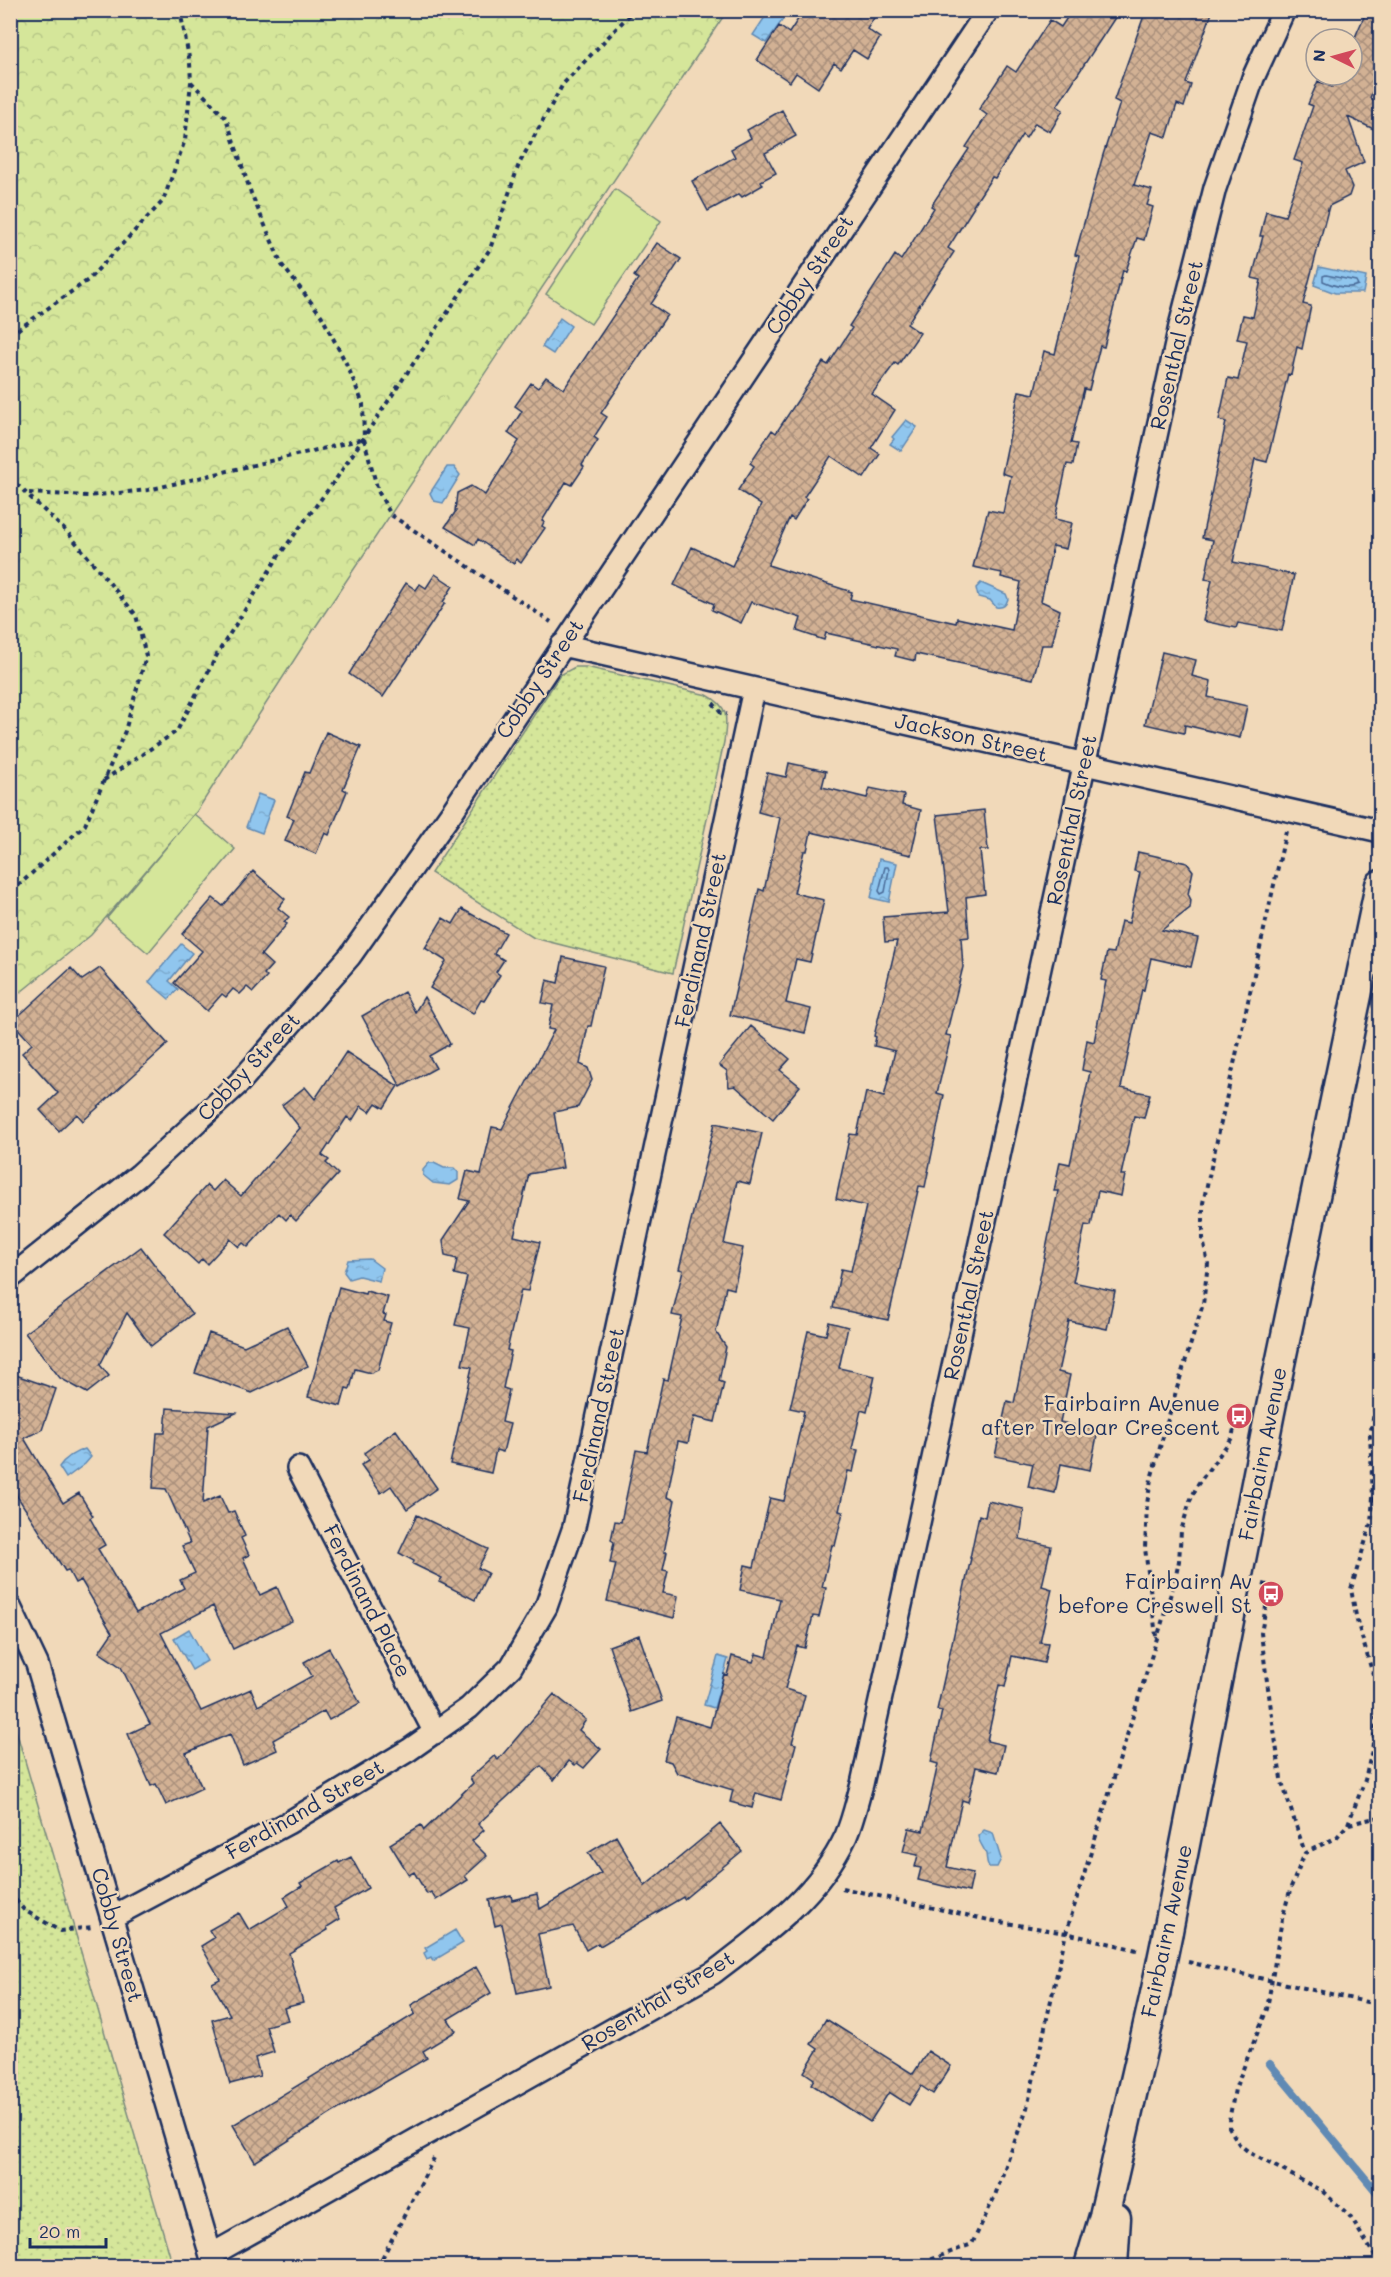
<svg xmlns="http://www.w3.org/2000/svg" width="1391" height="2277" font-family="Mali,sans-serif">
<defs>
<pattern id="forest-crowns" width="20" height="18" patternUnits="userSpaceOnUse" patternTransform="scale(1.5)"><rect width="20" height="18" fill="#d5e69a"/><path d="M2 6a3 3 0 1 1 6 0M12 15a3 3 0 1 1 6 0" fill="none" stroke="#b6c687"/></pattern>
<pattern id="park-dots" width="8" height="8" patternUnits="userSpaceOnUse" patternTransform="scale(1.5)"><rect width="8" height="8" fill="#d5e69a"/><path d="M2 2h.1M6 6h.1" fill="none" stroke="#b6c687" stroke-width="1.8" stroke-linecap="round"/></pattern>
<pattern id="water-ripples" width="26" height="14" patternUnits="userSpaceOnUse" patternTransform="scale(1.5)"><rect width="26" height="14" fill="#90c6ee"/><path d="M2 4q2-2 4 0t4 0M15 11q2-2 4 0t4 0" fill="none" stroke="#7caace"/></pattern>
<pattern id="building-cross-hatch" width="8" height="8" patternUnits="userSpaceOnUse" patternTransform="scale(1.5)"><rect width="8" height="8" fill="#d2b194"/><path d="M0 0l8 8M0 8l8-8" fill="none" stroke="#aa907c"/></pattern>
</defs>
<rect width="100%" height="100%" fill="#f1d9b9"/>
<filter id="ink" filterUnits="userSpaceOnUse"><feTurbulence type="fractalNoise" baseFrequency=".0167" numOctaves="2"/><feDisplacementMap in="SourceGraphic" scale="12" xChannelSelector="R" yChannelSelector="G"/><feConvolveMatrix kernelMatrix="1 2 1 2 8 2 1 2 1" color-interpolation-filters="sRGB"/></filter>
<g filter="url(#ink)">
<path fill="url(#forest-crowns)" stroke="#788a7c" stroke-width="1.5" d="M11 11H727L314 629 197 811 91 935 11 1000Z"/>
<path fill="url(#park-dots)" stroke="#788a7c" stroke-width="1.5" d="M575 667H586L707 695C730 707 727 719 724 742L673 973 534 938 431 873 560 675Z
M10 1713H11L173 2266H11Z"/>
<path fill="#d5e69a" stroke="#788a7c" stroke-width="1.5" d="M615 189 661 221 591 324 546 294Z
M194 814 235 849 148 953 107 918Z"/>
<path fill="url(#water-ripples)" stroke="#618ab4" stroke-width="1.5" d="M769 11H789L766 43 753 35Z
M1319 267 1366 277 1363 293H1335L1314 285Z
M560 318 571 326 553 354 542 347Z
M906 420 917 427 901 451 890 444 894 439 892 437Z
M447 467H454L460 475 443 503 434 501 430 493Z
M981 583 1006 594 1008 599C1006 605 1004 608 996 607L990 600 978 597 976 588Z
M258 794 274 800 262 833 246 827Z
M879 859 897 863 889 902 871 898Z
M181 944 192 953 169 981 178 989 169 999 149 982Z
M429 1163H434L444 1168H454L458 1172V1180L450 1185 433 1183 423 1175V1170Z
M370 1259 382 1268 379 1281 359 1276 349 1279 344 1272 348 1260Z
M85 1449 91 1457 85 1464 66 1478 59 1467C65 1458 75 1452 85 1449Z
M189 1629 207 1661 192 1670 174 1638Z
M718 1656 728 1659 714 1708 704 1705Z
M984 1830 993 1833 1001 1859 997 1867H989C986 1862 987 1859 986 1854 984 1847 979 1843 978 1836Z
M455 1930 463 1943 433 1961 431 1957 427 1959 424 1953 427 1951 425 1948Z"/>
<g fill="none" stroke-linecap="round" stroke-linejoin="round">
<path stroke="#4a6b98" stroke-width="1.5" d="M1326 275 1356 281 1358 285C1347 290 1334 286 1323 281V276Z
M885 867H888L889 870 885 892 881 894 879 891Z"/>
<path stroke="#618ab4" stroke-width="8" d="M1270 2064 1380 2196"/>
</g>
<path fill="url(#building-cross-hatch)" stroke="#1b2f5e" stroke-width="1.5" d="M804 10H879L867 29 880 38 867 59 853 50 841 68 834 63 818 88 796 73 790 82 757 60 779 26 789 33Z
M1072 10H1120L1057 106 1063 110 1050 132 1035 123 1026 138 1022 135 995 178 992 177 973 206 974 207 948 248 954 252 907 324 920 333 898 365 895 363 872 394 895 410 871 448 880 454 864 478 831 456 804 497 807 499 794 520 790 517 768 565 852 592 850 599 956 623 957 618 1012 630 1021 582 1001 577 1002 573 973 567 988 510 1003 513 1011 476 1002 473 1019 391 1034 394 1044 351 1055 354 1079 256 1075 255 1103 155 1120 103 1114 100 1146 10H1213L1186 83 1191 85 1184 107 1177 104 1167 137 1152 132 1134 185 1152 190 1147 205 1153 207 1144 240 1137 238 1126 271 1123 270 1104 347 1100 346 1089 390 1084 389 1071 443 1077 444 1073 465 1067 464 1055 519 1072 523 1066 549 1053 546 1041 601 1060 610 1052 645H1042L1033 679 916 654 915 661 895 656 897 649 826 633 824 640 797 631 801 618 751 602 741 623 712 610 714 604 674 585 692 547 732 566 761 505 738 490 754 466 750 463 772 430 776 433 823 362 828 365 852 328 849 326 895 255 901 260 934 208 931 206 969 149 966 147 987 115 979 109 1007 66 1016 72 1050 20 1061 27Z
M1367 10H1380V74L1370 98 1380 103V132L1348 117 1364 162 1345 171 1352 187 1349 196 1329 206 1303 304 1311 306 1302 349 1297 347 1291 375 1288 374 1267 462 1255 459 1233 562 1294 575 1282 631 1238 623 1236 628 1203 621 1212 580 1205 579 1213 540 1202 538 1226 422 1219 420 1228 378 1238 380 1247 341 1237 339 1243 315 1253 317 1261 280 1252 278 1263 236H1260L1266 211 1285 216 1303 163 1294 160 1313 106 1308 104 1318 81 1332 87 1338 75H1352V44Z
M782 110 796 136 765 153 776 173 761 181 763 185 742 197 739 194 708 211 692 181 735 157 731 149 751 138 747 130Z
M657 243 681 259 651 304 667 315 601 413 607 417 594 437 598 440 582 465 584 467 572 485 566 482 542 521 544 522 542 526 545 528 521 563 516 559 514 564 478 539 475 545 445 527 456 511H455L457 493 471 486 485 495 519 441 508 433 522 411 515 406 531 383 538 388 546 377 564 389 638 279 634 276Z
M435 574 453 586 443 602 445 603 383 697 349 674 406 583 416 590 420 584 426 588Z
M1162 652 1196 660 1192 676 1211 681 1208 697 1247 706 1240 738 1185 725 1184 733 1145 724Z
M326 732 361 747 343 789 347 791 329 835 325 833 316 854 285 841 294 819 287 816 305 772 309 773Z
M789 763 826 771 822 787 867 798 870 788 904 795 902 805 921 810 911 855 811 832 807 851H804L794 893 824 900 810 962 796 959 786 1003 811 1009 805 1033 730 1015 759 889 764 891 780 818 758 812 767 773 786 777Z
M984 810 988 850H980L985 894 966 897 969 937 961 938 963 967 946 1035 951 1036 937 1093 944 1095 925 1187 919 1186 888 1320 833 1308 841 1269 851 1271 866 1206 836 1199 850 1134 857 1135 866 1092 884 1097 895 1051 874 1046 876 1037 874 1036 897 941 885 942 883 917 949 912 937 815Z
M1138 852 1187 863 1193 871 1188 894 1191 900 1190 908 1162 930 1198 938 1191 967 1151 958 1144 990 1142 989 1121 1088 1150 1094 1144 1118 1134 1116 1121 1175H1125L1121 1196 1098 1191 1091 1226 1085 1225 1073 1282 1115 1291 1107 1329 1069 1321 1058 1372 1070 1375 1060 1422 1098 1431 1090 1470 1061 1464 1055 1493 1028 1487 1033 1464 995 1456 1007 1401 1014 1403 1058 1191H1054L1060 1162 1070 1164 1090 1072 1082 1070 1087 1040 1094 1042 1106 981 1101 980 1107 952 1114 953 1121 921 1129 923 1140 872 1134 871Z
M253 871 285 899 278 908 289 917 284 922 287 924 261 955 272 965 264 974 267 977 253 992 247 987 240 994 233 989 226 997 222 994 207 1011 174 983 202 951 182 934 213 898 223 906Z
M462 909 506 933 494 954 504 960 496 972 500 975 484 1001 481 1000 473 1014 430 988 446 961 425 948 443 918 453 924Z
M563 957 604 966 591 1026H588L580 1064 588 1068 592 1080 578 1107 554 1112 563 1168 529 1174 514 1236 540 1242 528 1291 521 1290 507 1350 511 1351 503 1388 509 1390 502 1422 510 1424 503 1452 496 1450 491 1473 450 1464 472 1367 462 1365 470 1328 455 1325 467 1277 454 1274 457 1259 445 1256 443 1240 469 1201 460 1199 467 1171 481 1174 492 1127 502 1129 554 1030 548 1029 553 1005 542 1003 547 980 558 983Z
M71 968 82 980 100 968 168 1044 83 1121 77 1114 59 1131 40 1110 58 1093 22 1053 32 1044 12 1022Z
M404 992 415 1012 424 997 450 1044 429 1056 436 1068 401 1087 362 1016Z
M751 1026 790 1059 780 1070 800 1086 773 1119 735 1086 729 1087 727 1071 719 1065Z
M346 1052 398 1086 384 1108 376 1103 370 1112 361 1106 352 1121 347 1117 322 1155 329 1160 326 1163 338 1174 296 1221 290 1215 286 1220 279 1213 248 1247 243 1243 239 1247 230 1239 207 1264 202 1259 198 1264 164 1233 207 1185 213 1191 223 1180 241 1196 300 1128 282 1105 305 1087 315 1099Z
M715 1123 762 1133 750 1184 737 1181 724 1244 743 1248 734 1289 726 1287 716 1332 726 1347 719 1381 724 1383 715 1422 694 1417 688 1443 678 1441 667 1497 675 1500 664 1552H667L663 1570 668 1571 663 1593 678 1596 674 1618 607 1601 616 1564 610 1563 614 1542 611 1540 615 1521 621 1522 636 1450 647 1452 663 1379 668 1380 682 1317 672 1315 683 1270 679 1269Z
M141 1247 192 1314 151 1346 127 1313 100 1365 109 1376 87 1393 60 1378 25 1333Z
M339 1287 365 1294 366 1291 388 1297 383 1314 386 1315 384 1321 391 1323 378 1370 371 1373 355 1369 350 1389 346 1388 341 1406 308 1397Z
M829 1322 848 1327 839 1368 875 1376 867 1412 861 1410 852 1449 858 1450 853 1472 848 1471 839 1511 843 1512 835 1546 832 1545 822 1587 826 1588 819 1617 813 1616 805 1648 797 1646 785 1689 805 1695 792 1743 796 1744 781 1800 756 1793 752 1808 730 1802 733 1790 677 1773 671 1762 664 1760 676 1717 710 1727 724 1674 727 1675 732 1656 753 1662 756 1654 767 1657 780 1599 740 1590 745 1565 754 1567 770 1498 784 1501 804 1411 790 1408 808 1331 826 1335Z
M287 1326 308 1366 252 1393 195 1373 209 1333 244 1346Z
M10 1373 56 1389 42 1430 24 1438 63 1503 79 1493 93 1516 90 1518 105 1545 98 1549 136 1613 184 1588 180 1580 195 1573 182 1546 190 1543 166 1489 153 1488 157 1433H165L167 1408 236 1413 208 1426 203 1503 220 1496 228 1513 234 1511 245 1536 241 1538 249 1555 243 1558 260 1595 277 1587 292 1621 233 1649 213 1606 161 1633 201 1711 251 1689 258 1706 312 1676 304 1662 329 1648 360 1703 329 1720 324 1711 273 1740 277 1750 243 1765 230 1734 186 1753 202 1788 166 1805 156 1784 151 1786 128 1734 150 1724 121 1667 99 1652 112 1633 81 1580 75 1583 68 1570 65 1571 10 1485Z
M396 1430 437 1488 407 1509 391 1486 381 1493 361 1465 369 1460 364 1453Z
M988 1501 1024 1509 1020 1539 1051 1546 1042 1586 1052 1589 1040 1642 1048 1643 1044 1663 1012 1656 1005 1687 999 1685 987 1741 1004 1745 998 1772 976 1767 968 1802 962 1800 947 1867 973 1873 969 1892 918 1880 921 1868 915 1867 918 1855 903 1852 909 1828 923 1831 938 1764 931 1762 942 1711 937 1710 971 1558H970L979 1515 985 1517Z
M417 1515 488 1549 478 1568 488 1573 475 1600 439 1582 442 1578 413 1564 414 1561 399 1553Z
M639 1635 662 1701 632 1712 609 1646Z
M554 1694 586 1720 579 1730 601 1749 584 1768 577 1763 575 1765 569 1761 554 1780 541 1766 478 1824 484 1830 472 1841 487 1856 465 1876 468 1880 436 1900 431 1892 427 1894 414 1872 409 1875 390 1844 421 1825 424 1830 473 1783 470 1778 494 1756 498 1760Z
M720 1824 742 1851 684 1899 683 1897 600 1946 598 1943 586 1950 573 1926 538 1934 549 1986 517 1993 502 1924 495 1926 489 1900 511 1895 512 1900 537 1894 540 1909 601 1873 588 1853 616 1836 645 1886Z
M351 1857 368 1888 334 1908 340 1919 327 1927 328 1930 289 1953 303 2003 284 2008 288 2020 266 2026 274 2052 255 2058 260 2076 230 2084 212 2020 230 2015 212 1983 220 1979 201 1946 214 1938 209 1930 239 1913 249 1930 289 1906 284 1897 302 1886 300 1883 338 1861 339 1863Z
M476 1967 491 1993 448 2019 456 2031 423 2051 427 2058 332 2113 255 2162 233 2125 415 2014 411 2005Z
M826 2019 913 2074 928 2051 951 2066 933 2094 921 2086 909 2105 889 2092 870 2122 811 2084 814 2079 804 2072 818 2049 811 2044Z"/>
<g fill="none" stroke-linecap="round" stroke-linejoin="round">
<defs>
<path id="street" d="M562 645 1380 831
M10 1278 139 1175 239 1083 350 956 454 809 988 10
M298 1468 435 1733
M10 1607 37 1664 214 2266
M112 1917 288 1823 409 1750 469 1708 511 1667 546 1607 574 1527 754 689
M211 2255 713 1973C764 1934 818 1896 846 1836 853 1820 857 1801 862 1784L1180 326 1215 188 1253 78 1284 10"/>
<path id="secondary" d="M1168 1931 1270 1412 1380 885
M1089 2266 1104 2216 1155 1994
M1113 2266 1116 2218"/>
</defs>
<use href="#street" stroke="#1b2f5e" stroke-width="26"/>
<use href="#secondary" stroke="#1b2f5e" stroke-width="33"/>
<path stroke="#1b2f5e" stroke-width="4" stroke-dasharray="4.5 4.5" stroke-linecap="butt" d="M191 82 226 118 251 193 282 265 321 315 348 367 363 404 364 439 378 491 391 515 551 622
M10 335 88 280 163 201 185 140 191 82 190 63 180 10
M10 478 68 533 136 615 146 656 125 731 85 825 10 893
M29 493 88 496 148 490 363 439
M713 703 721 713 727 714
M104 780 177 731 219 651 280 554 336 479 490 249 519 164 563 84 634 10
M1380 1381 1370 1435 1373 1497 1371 1523 1351 1589 1357 1621 1375 1681 1376 1721 1372 1750 1365 1780 1348 1824 1337 1837 1305 1853 1291 1887 1282 1919 1267 2009 1235 2089 1229 2121V2127L1239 2144 1250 2153 1322 2191 1349 2215 1380 2264
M1263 1584 1270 1586 1261 1633 1266 1674 1281 1779 1305 1853
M1156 1636 1145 1548 1147 1504 1151 1479 1174 1398 1203 1304 1208 1264 1203 1239V1203L1286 831
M1349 1824 1380 1817
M842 1888 989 1920 1066 1933 1137 1950
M10 1893 24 1910 60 1931 92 1927
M1188 1962 1380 2005
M378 2266 435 2156
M878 2266 922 2263 972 2244 994 2198 1027 2108 1066 1933 1175 1580 1179 1561 1181 1531 1190 1501 1198 1484 1232 1438 1239 1405 1244 1407"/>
<use href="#street" stroke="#f1d9b9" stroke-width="21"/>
<use href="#secondary" stroke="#f1d9b9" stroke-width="28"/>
<defs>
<path id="secondary-bridge" d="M1155 1994 1168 1931"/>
</defs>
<use href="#secondary-bridge" stroke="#1b2f5e" stroke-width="33" stroke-linecap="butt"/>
<use href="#secondary-bridge" stroke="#f1d9b9" stroke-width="28"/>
</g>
</g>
<defs>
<symbol id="bus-disc" viewBox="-11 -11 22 22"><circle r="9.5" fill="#d1495b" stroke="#f1d9b9"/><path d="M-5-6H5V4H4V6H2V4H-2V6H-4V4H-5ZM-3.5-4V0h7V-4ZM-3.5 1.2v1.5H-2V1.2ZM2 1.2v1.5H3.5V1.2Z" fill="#fff"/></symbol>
</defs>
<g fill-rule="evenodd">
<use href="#bus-disc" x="1224" y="1401" width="30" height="30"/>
<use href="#bus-disc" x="1256" y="1579" width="30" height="30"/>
</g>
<g text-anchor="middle" stroke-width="5" stroke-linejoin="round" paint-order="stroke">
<g font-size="21" fill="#1b2f5e" stroke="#f1d9b9">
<text transform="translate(810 275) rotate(-56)" y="7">Cobby Street</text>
<text transform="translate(1177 345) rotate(-77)" y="7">Rosenthal Street</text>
<text transform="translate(540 679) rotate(-56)" y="7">Cobby Street</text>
<text transform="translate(971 738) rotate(13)" y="7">Jackson Street</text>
<text transform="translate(1072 820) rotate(-78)" y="7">Rosenthal Street</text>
<text transform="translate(701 940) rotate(-78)" y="7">Ferdinand Street</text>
<text transform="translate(249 1067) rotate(-47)" y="7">Cobby Street</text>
<text transform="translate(969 1295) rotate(-78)" y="7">Rosenthal Street</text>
<text transform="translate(599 1415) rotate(-78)" y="7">Ferdinand Street</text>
<text transform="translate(1263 1454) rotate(-79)" y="7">Fairbairn Avenue</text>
<text transform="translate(367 1601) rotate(63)" y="7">Ferdinand Place</text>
<text transform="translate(305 1810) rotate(-30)" y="7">Ferdinand Street</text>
<text transform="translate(1167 1931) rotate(-78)" y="7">Fairbairn Avenue</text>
<text transform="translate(117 1935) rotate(74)" y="7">Cobby Street</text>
<text transform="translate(658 2001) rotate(-31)" y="7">Rosenthal Street</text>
</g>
<g font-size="21" fill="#1b2f5e" stroke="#f1d9b9" text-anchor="end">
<text x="1220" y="1411">Fairbairn Avenue<tspan x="1220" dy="24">after Treloar Crescent</tspan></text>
<text x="1252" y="1589">Fairbairn Av<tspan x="1252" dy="24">before Creswell St</tspan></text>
</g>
</g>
<rect width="1391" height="2277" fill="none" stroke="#f1d9b9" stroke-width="36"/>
<rect x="18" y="18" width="1355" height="2241" fill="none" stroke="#1b2f5e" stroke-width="2" filter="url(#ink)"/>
<g transform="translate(1334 57) rotate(275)"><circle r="28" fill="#f1d9b9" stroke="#9b9595" stroke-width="1.5"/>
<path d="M0-4.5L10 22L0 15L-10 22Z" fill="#d1495b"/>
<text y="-9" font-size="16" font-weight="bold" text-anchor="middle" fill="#1b2f5e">N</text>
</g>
<path d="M30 2238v9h76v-9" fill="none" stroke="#1b2f5e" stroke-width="3"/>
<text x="39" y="2238" font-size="18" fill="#1b2f5e" stroke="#f1d9b9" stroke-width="4.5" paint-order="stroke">20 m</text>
</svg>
